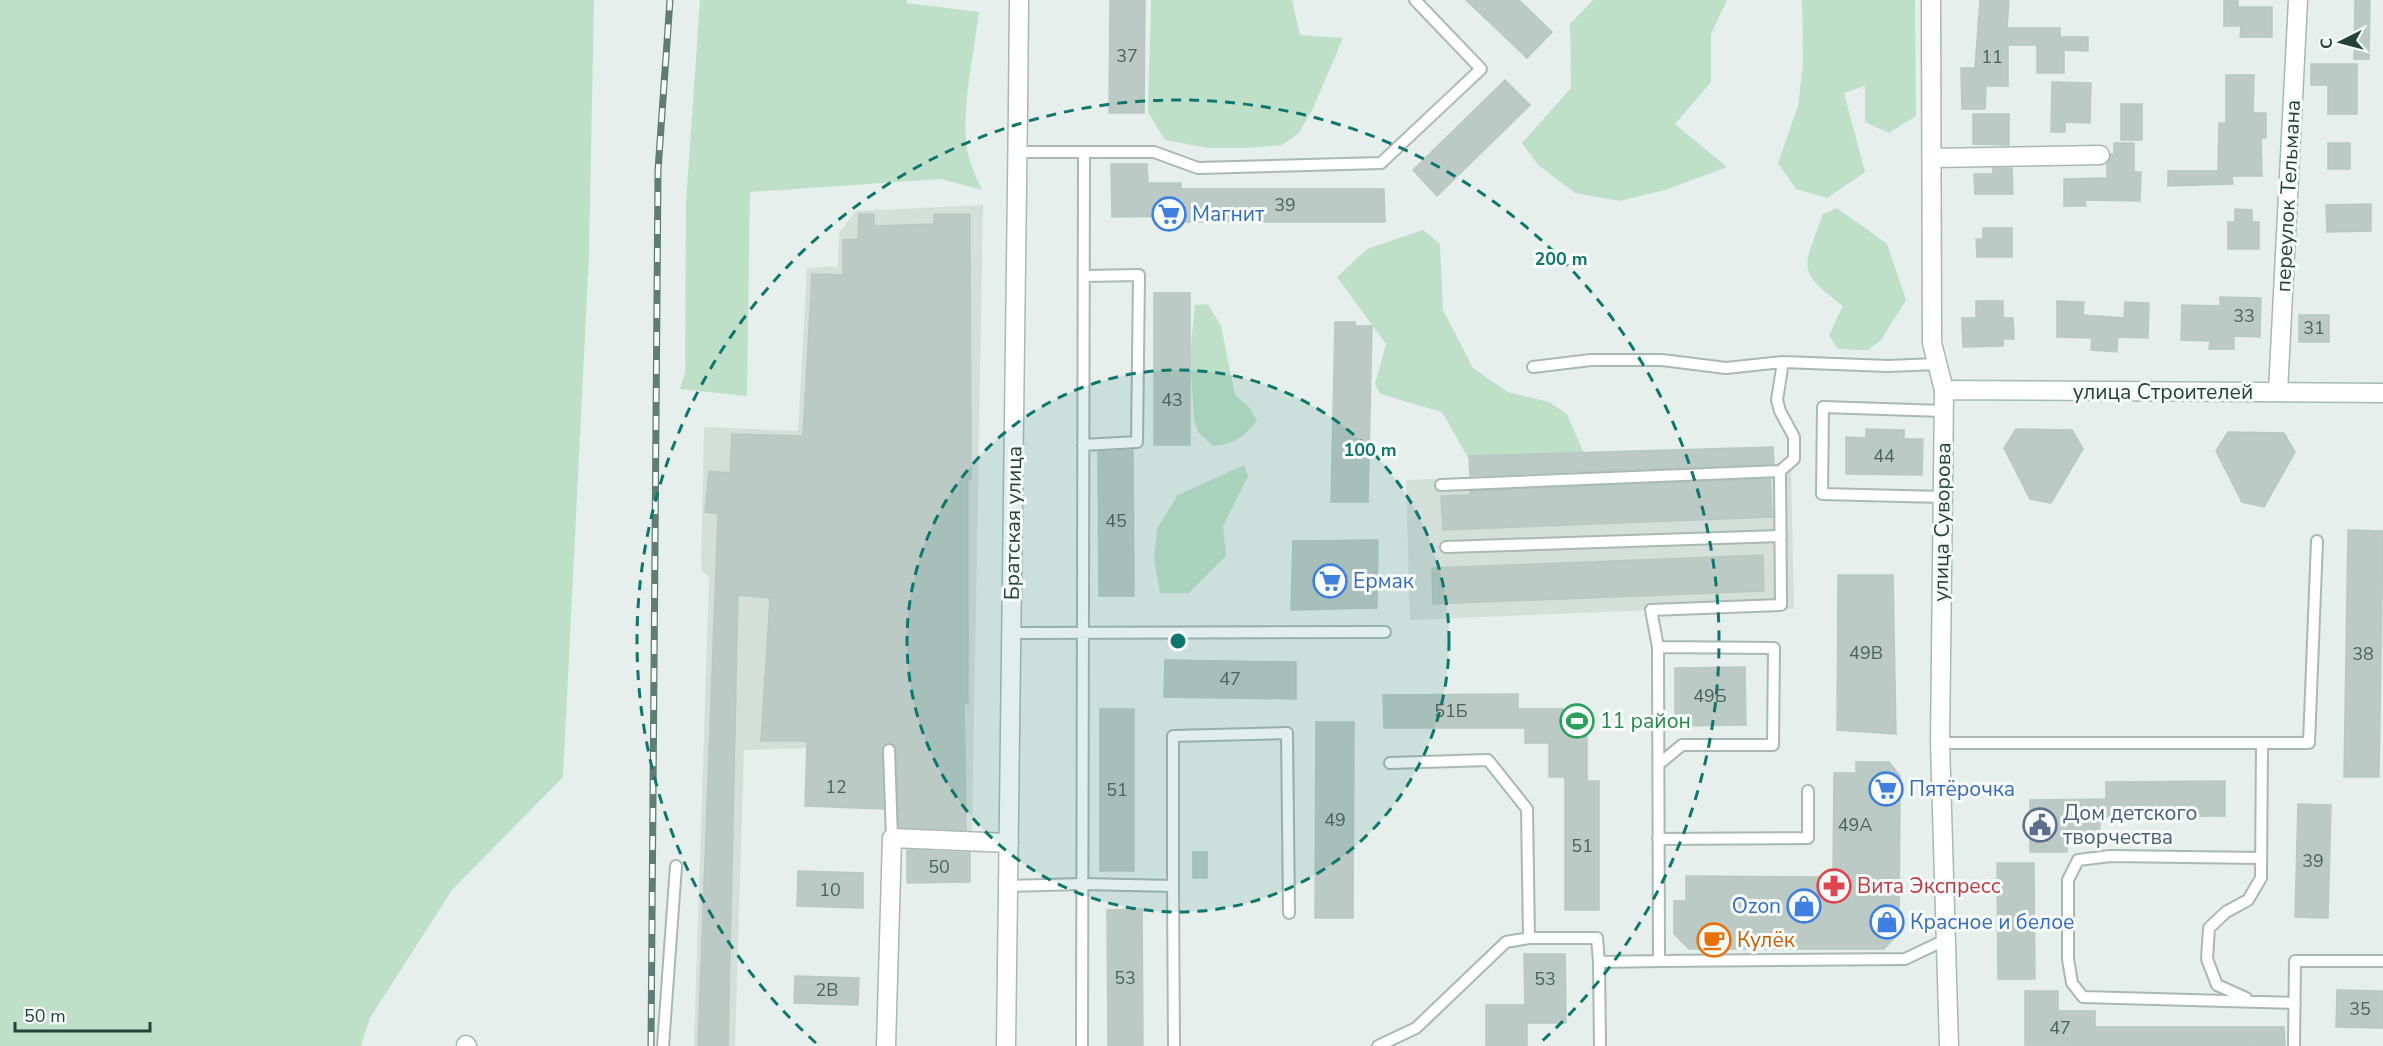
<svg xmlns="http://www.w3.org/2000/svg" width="2383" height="1046" font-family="'Nunito Sans',sans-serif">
<rect width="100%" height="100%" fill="#e6efeb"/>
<path fill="#d4dfda" d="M983 205 972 838 886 832 880 746 744 750 735 1046H694L709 577 701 570 704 427 798 431 807 268 838 266 839 233 856 211Z
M1791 465 1794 609 1651 610 1410 620 1406 480Z"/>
<path fill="#bfe0c8" d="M0 0H594L589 255 563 777 452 890 370 1018 361 1046H0Z
M700 0H906L907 3 979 12C974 53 963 100 966 141 967 158 975 174 982 190L941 179 750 192 747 396 680 389 685 372 686 203Z
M1151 0H1292L1300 35 1343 38 1314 106 1299 133 1282 145 1248 148H1208L1165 140 1148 112Z
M1593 0H1727L1711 34V82L1675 124 1727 167 1665 190 1619 201 1575 193 1538 165 1522 143 1571 88 1570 24Z
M1802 0H1915L1916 116 1889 133 1865 122V86L1844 93 1865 172 1827 198 1796 189 1778 163 1798 106 1803 64Z
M1837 208 1887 244 1906 300 1881 340 1868 350 1838 349 1829 335 1843 306C1794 269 1804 268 1823 214Z
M1423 230 1440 244 1443 310 1473 368 1508 392 1549 402 1567 414 1584 454 1474 468 1442 412 1380 394 1375 384 1386 344 1337 277 1367 249Z
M1208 304 1221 326 1235 395 1250 408 1257 421C1243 437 1235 444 1213 446L1198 432 1194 420 1190 355 1195 305Z
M1244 465 1248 476 1223 526 1226 556 1189 593H1160L1154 559 1157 528 1178 495Z"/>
<path fill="#bbcac4" stroke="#b8c9c2" stroke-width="1.5" d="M1110 0H1145L1144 113H1109Z
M1466 0H1519L1552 32 1527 58Z
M1980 0H2009L2007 28H2060V37H2088V51L2064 50V73H2037V45H2008V86H1986L1985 109H1962L1961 68H1975Z
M2224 0H2238V7H2272V37H2240L2241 26H2224Z
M2355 0H2370L2369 59H2354Z
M2311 64H2357V114H2328V85H2311Z
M2226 75H2254L2253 113H2266V138H2261L2262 176H2232L2233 184 2168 186V171H2218L2219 123H2226Z
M1505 80 1530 105 1437 196 1413 170Z
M2052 82 2091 83 2090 123 2065 122V132H2051Z
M2121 104H2142V140H2121Z
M1973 114H2009V145L1973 144Z
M2114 143H2134V172H2141L2140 201 2085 200 2086 206H2064V179L2107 178V163L2111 154H2114Z
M2328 143H2350V169H2328Z
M1111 164H1147L1148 183H1181V189H1384L1385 222H1186V216L1112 217Z
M1993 168H2012L2013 194H1975L1974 174H1993Z
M2371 204V231L2327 232 2326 205Z
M2235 209 2252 210V222H2259V249H2228V222H2235Z
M859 214H874V226L934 224V214H970L971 479H968V703H964L966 830 899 827 896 750 895 746 889 743 885 744 882 750 884 809 805 806 807 741H761L770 598 738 595 728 1046H698L718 514 705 512 709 471 730 473 732 434 803 436 812 274 843 275V240L858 239Z
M1983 228H2012V257H1977L1976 239H1983Z
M1154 293H1190V445H1154Z
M2220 297 2261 298 2260 337 2234 336V349H2209L2210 341 2181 340 2182 305 2220 306Z
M1976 301H2003V318H2013L2014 339H2003V346L1963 347 1962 318H1976Z
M2057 301 2084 302 2083 315 2124 318 2125 302 2149 303 2148 338 2118 337 2117 352 2091 350 2092 338 2057 337Z
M2299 315H2329V342H2299Z
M1335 322H1355V326H1372L1368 502H1331Z
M1866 429 1904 430V439H1923L1922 475 1846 474V437L1866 438Z
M2016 429 2072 430 2083 449 2051 503 2030 499 2004 448Z
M2228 432 2284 433 2295 452 2264 507 2242 502 2216 451Z
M1773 447 1774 464 1470 476 1469 456Z
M1133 450 1134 596H1099L1098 452Z
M1770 479 1772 517 1443 530 1441 496 1471 495 1470 491Z
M2348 530 2383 531 2379 777H2344Z
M1378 540 1377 608 1291 610 1293 541Z
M1763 555 1764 591 1433 604 1432 568Z
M1838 575H1893L1896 734 1837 730Z
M1165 660 1296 662V699L1164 697Z
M1745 667 1746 725 1675 726V668Z
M1518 694V709H1587V781H1599V910H1565V777H1549V743H1525V728H1384L1383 695Z
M1100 709H1134V871H1100Z
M1316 722H1354L1353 918H1315Z
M1856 762H1889L1900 776 1899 933 1884 949H1689L1674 934V901H1686V876L1833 877 1834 773H1856Z
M2225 781V816L2100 817V837H2067V852H2030V800L2106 799V782Z
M2298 804 2331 805 2328 918 2295 917Z
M907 850 970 853V882L907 883Z
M1193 852H1207V878H1193Z
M1997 863H2034L2035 979H1998Z
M798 871 863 873V908L797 906Z
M1142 909 1143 1046H1108L1107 910Z
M1524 954H1565L1566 1023H1527V1046H1486V1005H1525Z
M795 976 859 978 858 1005 794 1003Z
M2337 990 2383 991V1028L2336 1027Z
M2025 991H2058V1011H2095V1027H2284L2285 1046 2025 1045Z"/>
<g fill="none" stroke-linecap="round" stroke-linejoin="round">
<defs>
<path id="lane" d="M1017 152H1154L1198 168 1381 163 1481 69 1415 0
M1533 367 1591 360H1662L1726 368 1783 362 1888 366 1937 364
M1083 445 1137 442 1139 275 1084 276
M1441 485 1780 471 1794 459V437L1780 411 1777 400 1783 362
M1942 497 1822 494 1823 407 1943 411
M1446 547 1781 536
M1011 633 1385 632
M1658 647 1774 648 1773 745H1682L1659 764
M1940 743H2309L2317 541
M889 750 892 838
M1658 839 1808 838V791
M2261 858 2110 856 2078 860 2068 880V959L2072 983 2083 997 2295 1003
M1008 886 1083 884 1173 886 1174 1046
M1173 886V736L1287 733 1289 913
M1529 938H1597L1599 962
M1659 961 1905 959 1945 940
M2246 998 2217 985 2207 959 2209 928 2226 912 2248 900 2261 878 2262 744
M663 1046 676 866
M1082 1046 1084 152
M1378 1046 1416 1028 1506 942 1529 938 1527 809 1488 760 1390 763
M1600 1046 1599 962 1659 961 1658 647 1651 610 1781 605 1780 471
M2294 1046 2295 961H2383"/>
<path id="street" d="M1931 0 1932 343 1944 390
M1018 107 1019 0
M1932 158 2100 155
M2278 392 2298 0
M466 1045 467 1046
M886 1046 892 838 1009 843"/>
<path id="secondary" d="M1006 1046 1018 107
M1949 1046 1940 743 1944 390 2383 393"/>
</defs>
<use href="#lane" stroke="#a8b8b2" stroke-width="14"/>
<use href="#street" stroke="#a8b8b2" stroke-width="21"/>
<use href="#secondary" stroke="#a4bbb3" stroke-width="21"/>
<use href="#lane" stroke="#fff" stroke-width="10"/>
<use href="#street" stroke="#fff" stroke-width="18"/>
<use href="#secondary" stroke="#fff" stroke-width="18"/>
<defs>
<path id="rail" d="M651 1046 658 170 670 0"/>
</defs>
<use href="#rail" stroke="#5f7d75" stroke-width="7"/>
<use href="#rail" stroke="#f7fbf9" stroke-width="4.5" stroke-dasharray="14" stroke-linecap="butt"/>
</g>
<circle cx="1178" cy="641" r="271" fill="#0f766e" fill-opacity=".12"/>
<g fill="none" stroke="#0f766e" stroke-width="3" stroke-dasharray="10 8">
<circle cx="1178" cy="641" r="271"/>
<path d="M816 1043A541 541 0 1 1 1540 1043"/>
</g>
<defs>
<symbol id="supermarket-ring" viewBox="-11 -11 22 22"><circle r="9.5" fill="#f7fbf9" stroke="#3f7fe0" stroke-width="1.5"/><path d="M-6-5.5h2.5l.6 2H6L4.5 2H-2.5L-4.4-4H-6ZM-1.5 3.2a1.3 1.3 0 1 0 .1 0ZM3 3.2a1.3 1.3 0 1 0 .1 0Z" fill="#3f7fe0"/></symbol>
<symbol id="stadium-ring" viewBox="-11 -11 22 22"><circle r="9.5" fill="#f7fbf9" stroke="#2e9e5b" stroke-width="1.5"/><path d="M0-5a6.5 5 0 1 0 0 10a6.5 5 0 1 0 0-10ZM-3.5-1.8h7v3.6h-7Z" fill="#2e9e5b"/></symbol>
<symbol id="civic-ring" viewBox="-11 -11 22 22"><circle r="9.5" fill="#f7fbf9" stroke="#5c6f8a" stroke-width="1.5"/><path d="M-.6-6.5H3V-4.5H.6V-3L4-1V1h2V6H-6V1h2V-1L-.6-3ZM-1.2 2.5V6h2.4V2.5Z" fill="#5c6f8a"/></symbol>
<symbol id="pharmacy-ring" viewBox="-11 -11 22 22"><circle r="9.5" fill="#f7fbf9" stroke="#e0444e" stroke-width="1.5"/><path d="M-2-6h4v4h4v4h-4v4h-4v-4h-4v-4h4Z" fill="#e0444e"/></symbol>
<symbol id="shop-ring" viewBox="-11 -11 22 22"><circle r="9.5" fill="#f7fbf9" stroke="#3f7fe0" stroke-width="1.5"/><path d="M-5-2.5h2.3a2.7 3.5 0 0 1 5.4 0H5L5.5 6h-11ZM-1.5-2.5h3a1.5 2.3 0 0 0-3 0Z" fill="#3f7fe0"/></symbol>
<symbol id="cafe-ring" viewBox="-11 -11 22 22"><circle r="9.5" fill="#f7fbf9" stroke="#e8710a" stroke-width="1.5"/><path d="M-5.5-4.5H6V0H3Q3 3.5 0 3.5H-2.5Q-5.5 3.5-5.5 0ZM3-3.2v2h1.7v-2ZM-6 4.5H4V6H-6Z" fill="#e8710a"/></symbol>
</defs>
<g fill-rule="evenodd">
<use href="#supermarket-ring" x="1150" y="195" width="38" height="38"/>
<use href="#supermarket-ring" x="1311" y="562" width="38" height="38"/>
<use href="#stadium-ring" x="1558" y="702" width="38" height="38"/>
<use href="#supermarket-ring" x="1867" y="770" width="38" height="38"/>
<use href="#civic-ring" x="2021" y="806" width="38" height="38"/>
<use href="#pharmacy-ring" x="1815" y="867" width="38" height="38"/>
<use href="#shop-ring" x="1785" y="887" width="38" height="38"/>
<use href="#shop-ring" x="1868" y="903" width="38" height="38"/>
<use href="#cafe-ring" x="1695" y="921" width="38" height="38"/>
</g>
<g text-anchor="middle" stroke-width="6" stroke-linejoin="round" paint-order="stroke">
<g font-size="18" fill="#4a645c">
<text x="1127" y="62">37</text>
<text x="1992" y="63">11</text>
<text x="1285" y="211">39</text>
<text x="2244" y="322">33</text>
<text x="2314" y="334">31</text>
<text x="1172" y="406">43</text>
<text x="1884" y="462">44</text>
<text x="1116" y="527">45</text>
<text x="1866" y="659">49В</text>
<text x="2363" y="660">38</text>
<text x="1230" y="685">47</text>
<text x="1710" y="702">49Б</text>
<text x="1451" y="717">51Б</text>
<text x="836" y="793">12</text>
<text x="1117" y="796">51</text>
<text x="1335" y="826">49</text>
<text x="1855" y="831">49А</text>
<text x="1582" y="852">51</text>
<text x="2313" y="867">39</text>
<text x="939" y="873">50</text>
<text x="830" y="896">10</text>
<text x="1125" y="984">53</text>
<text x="1545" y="985">53</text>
<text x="827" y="996">2В</text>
<text x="2360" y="1015">35</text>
<text x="2060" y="1034">47</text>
</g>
<g font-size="21" fill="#24423a" stroke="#f7fbf9">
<text transform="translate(2288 196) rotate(-87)" y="7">переулок Тельмана</text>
<text x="2163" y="399">улица Строителей</text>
<text transform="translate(1942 522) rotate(-89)" y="7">улица Суворова</text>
<text transform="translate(1013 523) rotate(-89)" y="7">Братская улица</text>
</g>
<g font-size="21" fill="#366cbe" stroke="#f7fbf9" text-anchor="start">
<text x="1192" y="221">Магнит</text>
<text x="1353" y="588">Ермак</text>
<text x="1909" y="796">Пятёрочка</text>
<text x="1781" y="913" text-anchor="end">Ozon</text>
<text x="1910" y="929">Красное и белое</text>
</g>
<g font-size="21" fill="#27864d" stroke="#f7fbf9" text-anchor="start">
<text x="1600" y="728">11 район</text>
</g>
<g font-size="21" fill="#4e5e75" stroke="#f7fbf9" text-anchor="start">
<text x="2063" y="820">Дом детского<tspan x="2063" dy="24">творчества</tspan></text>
</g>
<g font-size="21" fill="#be3a42" stroke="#f7fbf9" text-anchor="start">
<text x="1857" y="893">Вита Экспресс</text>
</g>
<g font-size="21" fill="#c56008" stroke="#f7fbf9" text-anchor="start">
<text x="1737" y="947">Кулёк</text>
</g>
</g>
<circle cx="1178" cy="641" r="9" fill="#0f766e" stroke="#f7fbf9" stroke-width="3"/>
<g font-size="18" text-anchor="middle" font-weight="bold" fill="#0f766e" stroke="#f7fbf9" stroke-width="6" stroke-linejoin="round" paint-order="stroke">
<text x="1561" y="265">200 m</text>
<text x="1370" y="456">100 m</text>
</g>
<g transform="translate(2341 42) rotate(264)" stroke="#f7fbf9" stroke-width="4.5" paint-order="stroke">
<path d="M0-4.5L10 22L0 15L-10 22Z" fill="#24423a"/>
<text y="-9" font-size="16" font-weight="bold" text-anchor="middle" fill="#24423a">С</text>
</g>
<path d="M15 1022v9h135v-9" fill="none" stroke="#24423a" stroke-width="3"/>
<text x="24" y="1022" font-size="18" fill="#24423a" stroke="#f7fbf9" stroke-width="4.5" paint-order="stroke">50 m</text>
</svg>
